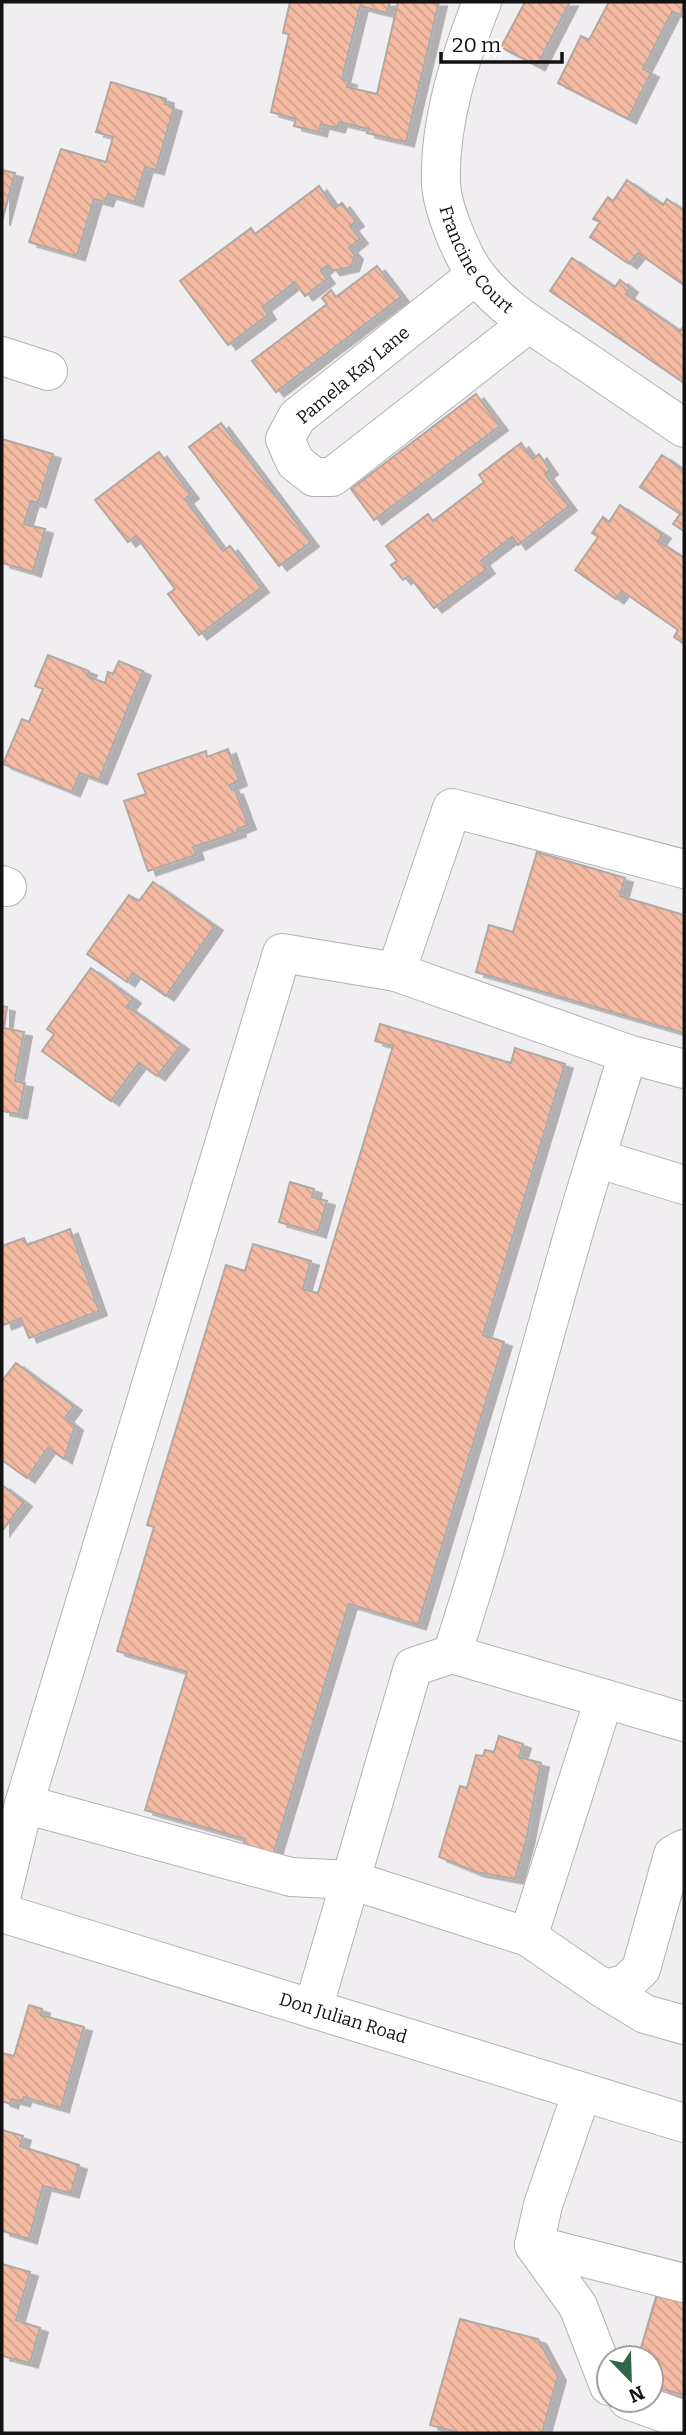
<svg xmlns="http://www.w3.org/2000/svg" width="686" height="2435" font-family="Bitter,serif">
<defs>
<pattern id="building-back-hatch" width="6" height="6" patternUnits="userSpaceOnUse" patternTransform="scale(1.75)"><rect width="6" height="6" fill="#f5bba2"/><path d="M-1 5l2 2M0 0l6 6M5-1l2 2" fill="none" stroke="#d1a08b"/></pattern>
<filter id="shadow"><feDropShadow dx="8" dy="4.5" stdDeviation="0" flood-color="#0004"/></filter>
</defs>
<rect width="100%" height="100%" fill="#f1eef1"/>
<path fill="url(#building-back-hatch)" stroke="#ada9a7" stroke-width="2" filter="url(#shadow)" d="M290 2H390L387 13 360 6 342 79 349 81 347 87 377 94 398 2H439L406 142 367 133 369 129 339 122 337 128 321 124 319 132 294 126 296 119 271 112 289 34 283 33Z
M525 2H570L537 66 501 47Z
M609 2H684L681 15 672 12 643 69 651 73 628 119 558 83 581 36 589 40Z
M111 82 166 99 165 104 174 107 156 170 145 167 135 202 108 194 105 202 94 199 77 256 29 242 61 149 106 162 113 137 96 132Z
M2 170 15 173 2 221Z
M627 180 663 205 667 199 684 211V285L638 253 629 264 590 237 600 222 593 219 608 197 613 201Z
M319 186 335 208 342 203 356 222 350 226 360 239 349 248 355 255 351 267 332 271 328 265 321 271 327 279 305 296 295 282 263 307 268 315 228 345 180 281 251 228 255 234Z
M572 258 615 287 620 280 630 288 626 294 680 331 684 326V383L550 291Z
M377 266 401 297 276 392 252 361 327 304 322 298 331 290 336 297Z
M476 394 500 426 374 520 351 489Z
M221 423 311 542 279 566 189 447Z
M2 439 53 454 38 503 31 501 24 524 45 529 33 572 2 563Z
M521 443 533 459 539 454 550 470 545 474 569 506 518 545 512 537 481 561 487 569 434 608 409 576 403 580 391 565 397 561 386 546 428 514 433 521 484 482 479 475Z
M159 452 191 494 185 499 223 551 230 546 261 588 199 635 168 594 175 589 136 536 128 542 95 500Z
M662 455 684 470V531L673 524 680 514 640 487Z
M620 505 663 534 658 541 684 558V644L674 637 678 630 622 591 616 599 575 570 598 537 592 533 603 517 609 522Z
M48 655 89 671 87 676 105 683 108 672 113 674 119 661 143 671 99 780 80 773 72 792 3 764 22 719 29 722 43 689 35 686Z
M228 749 239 781 230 785 232 790H235L248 825 237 829 238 832 193 847 196 855 148 871 124 801 146 794 138 774 206 751 207 757Z
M537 852 625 878 620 896 684 915V1033L476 972 489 925 513 932Z
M153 882 215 926 166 996 133 973 127 982 87 954 129 895 139 901Z
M91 968 133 999 127 1006 181 1045 157 1076 139 1063 111 1101 42 1051 54 1034 47 1029Z
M2 1006 7 1007 4 1028 24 1032 15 1081 25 1083 19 1114 2 1111Z
M380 1024 511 1063 515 1048 565 1064 483 1335 504 1342 418 1625 349 1604 273 1855 243 1846 245 1839 145 1810 187 1672 117 1651 154 1527 147 1525 226 1265 245 1271 253 1244 311 1261 303 1289 318 1293 393 1046 375 1041Z
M290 1182 314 1189 312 1197 327 1201 318 1233 279 1222Z
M70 1229 99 1311 29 1338 21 1318 4 1325 2 1319V1246L24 1238 27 1245Z
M16 1363 74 1406 65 1418 75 1426 64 1459 48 1448 27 1478 2 1460V1381Z
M2 1485 24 1502 2 1531Z
M499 1736 523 1744 519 1757 541 1763 526 1841 515 1879 476 1872 439 1857 460 1786 467 1788 476 1755 483 1756 485 1750 494 1752Z
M29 2005 42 2009 41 2015 84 2027 61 2108 24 2097 22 2102 12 2099 10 2104 2 2101V2053L14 2056Z
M2 2130 23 2136 20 2146 79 2165 71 2193 43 2186 29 2239 2 2231Z
M2 2264 30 2272 16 2320 40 2328 30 2363 2 2356Z
M659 2289 684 2296V2395L651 2386V2358H638Z
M658 2290 684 2297V2398L651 2389V2358H638Z
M460 2319 538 2339 558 2376 542 2433H461L430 2425Z"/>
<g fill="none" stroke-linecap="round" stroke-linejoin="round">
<defs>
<g id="minor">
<path id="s1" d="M482 2C460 58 439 122 441 183 442 208 462 257 478 277 502 308 537 329 569 350 607 376 646 402 684 428"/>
<path d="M476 275 297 417 285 439 295 462 314 477H332L529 323"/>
<path d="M2 356 48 371"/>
<path d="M2 885 7 887"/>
<path d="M628 1054 684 1069"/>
<path d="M596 1158 628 1054 396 972 452 808 684 869"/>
<path d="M452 1654C506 1490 545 1322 596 1158L684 1185"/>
<path d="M24 1804 291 1877 351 1880 528 1937 604 1699"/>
<path d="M2 1894 24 1804 282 953 396 972"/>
<path id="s2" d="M2 1913 684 2123"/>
<path d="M528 1937 604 1989 625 1984 641 1969 673 1855 684 1849"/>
<path d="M604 1989 645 2014 684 2025"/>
<path d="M313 2009 413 1667 452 1654 684 1722"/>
<path d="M582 2092 543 2205 534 2245 578 2306 609 2386"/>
<path d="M534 2245 684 2283"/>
<path d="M628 2400 684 2420"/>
</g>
</defs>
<use href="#minor" stroke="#b4b0b4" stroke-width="40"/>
<use href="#minor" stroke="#fff" stroke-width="38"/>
</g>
<g text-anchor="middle" stroke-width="6" stroke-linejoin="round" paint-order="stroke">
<g font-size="18" fill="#131213" stroke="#fff">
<text dy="6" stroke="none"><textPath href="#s1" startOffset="273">Francine Court</textPath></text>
<text transform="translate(353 375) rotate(-40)" y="6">Pamela Kay Lane</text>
<text dy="6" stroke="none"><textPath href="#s2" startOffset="357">Don Julian Road</textPath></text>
</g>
</g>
<rect width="686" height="2435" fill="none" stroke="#131213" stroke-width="7"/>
<g transform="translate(630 2379) rotate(157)"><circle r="33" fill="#ffffff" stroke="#a1a0a1" stroke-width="2"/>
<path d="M0-5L12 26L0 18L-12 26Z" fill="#2f664c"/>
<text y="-10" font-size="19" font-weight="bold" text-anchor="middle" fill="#131213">N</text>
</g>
<path d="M441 52v10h121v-10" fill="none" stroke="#131213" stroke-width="3.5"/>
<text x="452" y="52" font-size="21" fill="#131213" stroke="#ffffff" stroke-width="5" paint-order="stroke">20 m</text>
</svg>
